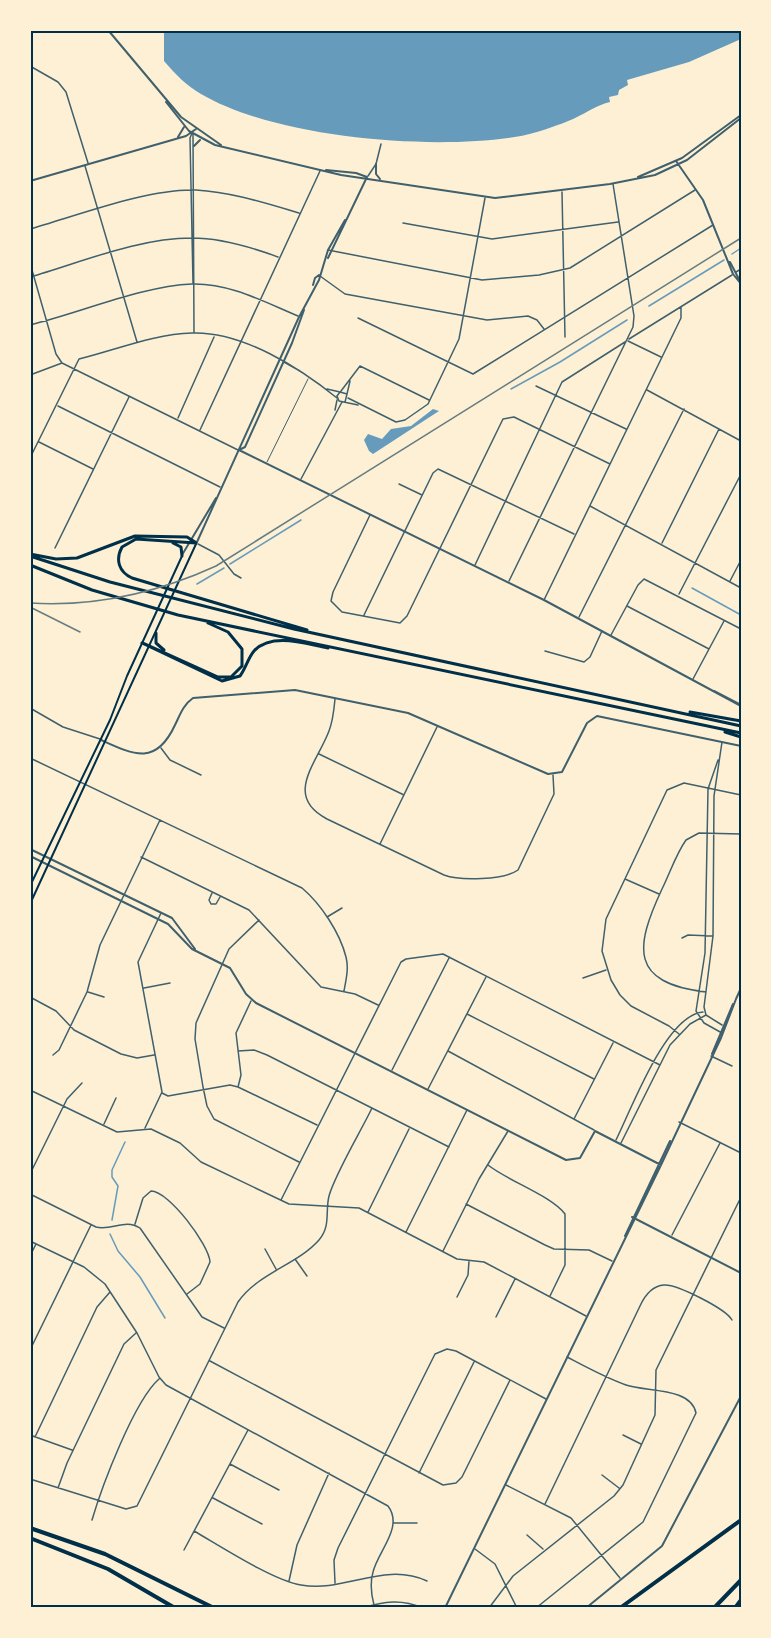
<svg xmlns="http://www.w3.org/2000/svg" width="771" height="1638" font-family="'Open Sans',sans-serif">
<rect width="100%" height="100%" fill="#fdf0d5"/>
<path fill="#669bbc" d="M164 30H741V39L689 62 627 80 628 85 619 90 618 95 609 97 610 102C597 105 588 112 577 117 566 123 533 134 521 136 434 151 278 139 201 94 187 86 175 74 164 61Z
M433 409 439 411 373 454 369 451 364 440 368 434 382 439 391 429 411 426Z"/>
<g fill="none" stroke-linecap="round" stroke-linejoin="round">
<path stroke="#669bbc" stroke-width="1.5" d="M732 254 741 248
M649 306 724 260
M511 389 560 362 627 320
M230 564 301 520
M197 584 224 568
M692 588 741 615
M112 1220 118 1186 112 1177V1170L125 1142
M110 1234 118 1251 140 1277 165 1318"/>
<path stroke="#3f606c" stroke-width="1" d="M267 462 308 379"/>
<path stroke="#3f606c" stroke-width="1.5" d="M30 33 31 30
M30 66 58 82 66 92 88 163
M192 133 190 138 193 283
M193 134 194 333
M85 166 137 342
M368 176 376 164 381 144
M562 192 565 337
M403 223 492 239 618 222
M30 229C76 216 149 188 196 190 231 192 265 203 299 213
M328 250 482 280 539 275 570 268 695 190
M30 263 56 354 62 363 238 450
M736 272 741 269
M320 276 345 294 487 320 528 316 537 320 544 329
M30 277C82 262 138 238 192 238 222 238 251 247 278 257
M358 318 473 374 713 225
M30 325C80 313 142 286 192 284 230 283 264 302 298 316
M629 339 732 275
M628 341 661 357
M284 362 300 371
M30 375 62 363
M536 386 626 429
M327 389 340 392
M647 390 741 441
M341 391 360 366 429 400
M347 394 350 381
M348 398 396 422 405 420 428 404 459 339 485 198
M345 402 347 394 340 392 337 396 339 401 358 405
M58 406 220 487
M335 410 337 400
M178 418 214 337
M200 430 320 171
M39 442 93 469
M30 458 79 359C116 350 154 334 192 333 242 331 300 368 337 398
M301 479 342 402
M399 484 422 495
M590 506 741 588
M370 515 333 592 331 601 342 612 400 623 407 616 503 419 514 417 610 464
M662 543 719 429
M198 544 219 555 234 574 241 578
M55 548 129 397
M475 565 562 382 625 342
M509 581 633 327 634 316 613 184
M730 581 741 560
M679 594 741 474
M544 600 681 318V307
M627 606 709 649
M364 615 433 473 438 469 574 534
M579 617 684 409
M611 635 638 585 644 579 741 629
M545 651 584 662 590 657 602 631
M693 679 724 621
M335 699C334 710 333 721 329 731 317 763 283 796 327 819L444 875C460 881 504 880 518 870L554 794 553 775
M30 708 63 727 100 739
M161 748 170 760 201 775
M319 754 404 795
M30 758 302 888C321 904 340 933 346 957 349 968 346 980 344 991
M718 760 708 789 705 953 696 1011 704 1023 722 1033
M380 844 437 727
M141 857 249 910 321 987 355 994 378 1005
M625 879 659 894
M212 893 209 900 211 904H216L220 897
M327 917 342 908
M259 920 229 949 196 1023 195 1039 203 1087 207 1106 214 1119 299 1162
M682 938 688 935 712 936
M583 978 606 970
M144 988 170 983
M88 992 104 997
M706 992C629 983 635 947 662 889 670 873 676 854 686 840L699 833 741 834
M30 997 56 1011 74 1030 121 1054 137 1058 154 1055
M467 1014 594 1079
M722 1025 706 1015 704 1007 713 936 714 796 722 742
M679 1034 669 1026 631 1006 620 995 611 980 602 951 606 919 667 790 684 783 741 795
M238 1051 254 1050 267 1055 449 1147
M448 1051 594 1130
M53 1055 59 1050 87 992 100 945 160 820
M711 1056 732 1066
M392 1070 449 958
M238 1087 241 1075 236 1033 251 1001
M428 1089 486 977
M30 1090 117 1132 151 1129 180 1143 201 1162 289 1204 359 1208 457 1259 484 1262 586 1316
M162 1093 168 1096 230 1085 238 1087 317 1125
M574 1119 613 1043
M679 1122 741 1153
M104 1124 116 1098
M145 1128 162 1092 138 962 161 913
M616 1140C632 1108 666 1015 703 1012
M621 1143 670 1045 690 1024 706 1015
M488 1165C508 1181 552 1196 565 1214V1265L550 1296
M30 1174 67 1099 82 1083
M30 1194 96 1227C112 1231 125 1218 140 1228L202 1317 224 1328
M281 1200 401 962 406 959 443 954 660 1065
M466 1204 545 1245 554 1249 589 1250 612 1261
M368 1212 409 1129
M135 1224 143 1198 151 1191C169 1191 209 1245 210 1262L200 1284 187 1294
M406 1232 467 1110
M672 1235 720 1143
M30 1241 84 1267 105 1284 137 1333 159 1377 166 1385 388 1506C404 1527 378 1551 373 1572 370 1583 371 1594 374 1605
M265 1249 276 1269
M443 1251 479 1179 508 1131
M30 1256 36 1244
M295 1259 307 1276
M457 1297 468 1275 469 1261
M496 1317 515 1279
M30 1350 91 1225
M210 1361 443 1485 456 1483 462 1477 510 1380
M30 1435 72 1450
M623 1435 641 1444
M35 1437 97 1307 110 1292
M230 1464 279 1490
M419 1473 474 1362
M602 1475 619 1488
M30 1479 126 1509 137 1506 238 1302C258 1273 297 1265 319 1240 331 1226 325 1212 329 1196 335 1174 361 1131 372 1108
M506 1485 571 1518 620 1578
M58 1488 67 1463 124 1344 136 1333
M213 1498 262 1524
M545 1504 640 1306C645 1295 652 1286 664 1285 677 1284 726 1309 732 1320
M92 1520C102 1486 134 1401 159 1379
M394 1523H417
M194 1531C220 1546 274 1581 301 1585 344 1593 384 1561 427 1581
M527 1535 543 1549
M475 1549 495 1564 517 1608
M184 1550 248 1430
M289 1581 297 1545 329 1473
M335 1583 334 1560 338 1548 435 1354 447 1349 456 1351 546 1399
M363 1608C384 1601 402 1599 423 1608
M489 1608 513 1576 614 1496 623 1485 655 1415 656 1370 741 1197
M536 1608 643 1522 696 1413C691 1387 646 1392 626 1385 606 1378 586 1367 567 1357"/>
<path stroke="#3f606c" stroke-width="2" d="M108 30 181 117 221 145
M166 102 189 131 215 145 341 175 495 198 610 184 655 175 687 160 741 118
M178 137 184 127
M194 146 200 140
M676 161 703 200 733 274 741 284
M376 164V174L380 179
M326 170 356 173 367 177
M638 177 682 158 741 115
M30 181 186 136 196 129
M328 258 367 177
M730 262 741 283
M313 285 315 278 319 275
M239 450 544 600 741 706
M239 450 245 447 292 343 304 310
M197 542 299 317 319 280 328 250 345 220
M182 555 216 498
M714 691 741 705
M101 740C134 755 156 766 175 725 180 715 183 705 193 698L295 690 408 713 548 774 562 772 587 723 597 716 741 746
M30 849 172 918 195 949
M30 856 168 924 192 949 230 968 246 994 256 1003 566 1160 580 1158 595 1131 661 1165
M736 999 741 988
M712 1054 733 1004
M632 1217 741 1273
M625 1236 670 1141
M445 1608 661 1165 721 1038 736 999
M586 1608 662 1546 741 1396"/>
<path stroke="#003049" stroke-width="2" d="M30 886 110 720 127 676 182 556
M30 904 196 544"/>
<path stroke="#003049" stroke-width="3" d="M173 543 181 547 182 556
M196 543 136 539 122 547C115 560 119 572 132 578L307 630
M30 554 56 559 77 558 135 536 187 537 195 542
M30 556 110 582 294 629 741 726
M30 565 92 590 178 615 741 733
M156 633V643L164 650
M142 643 222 681 240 676C246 668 248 658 254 651 272 632 306 644 328 648
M143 643 218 677H231L242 666V649L228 632 208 623
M690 712 741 721
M725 732 741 737"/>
<path stroke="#003049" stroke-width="4" d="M30 1528 105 1554 214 1608
M30 1538 108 1569 175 1608
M620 1608 741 1520
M714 1608 741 1580
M735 1608 741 1600"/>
<path stroke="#657d81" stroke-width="1.5" d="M30 603C95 607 157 593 216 566L741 238
M30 607 80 632"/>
</g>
<rect width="771" height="1638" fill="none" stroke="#fdf0d5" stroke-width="63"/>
<rect x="32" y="32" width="708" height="1574" fill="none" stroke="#003049" stroke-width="2"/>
</svg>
